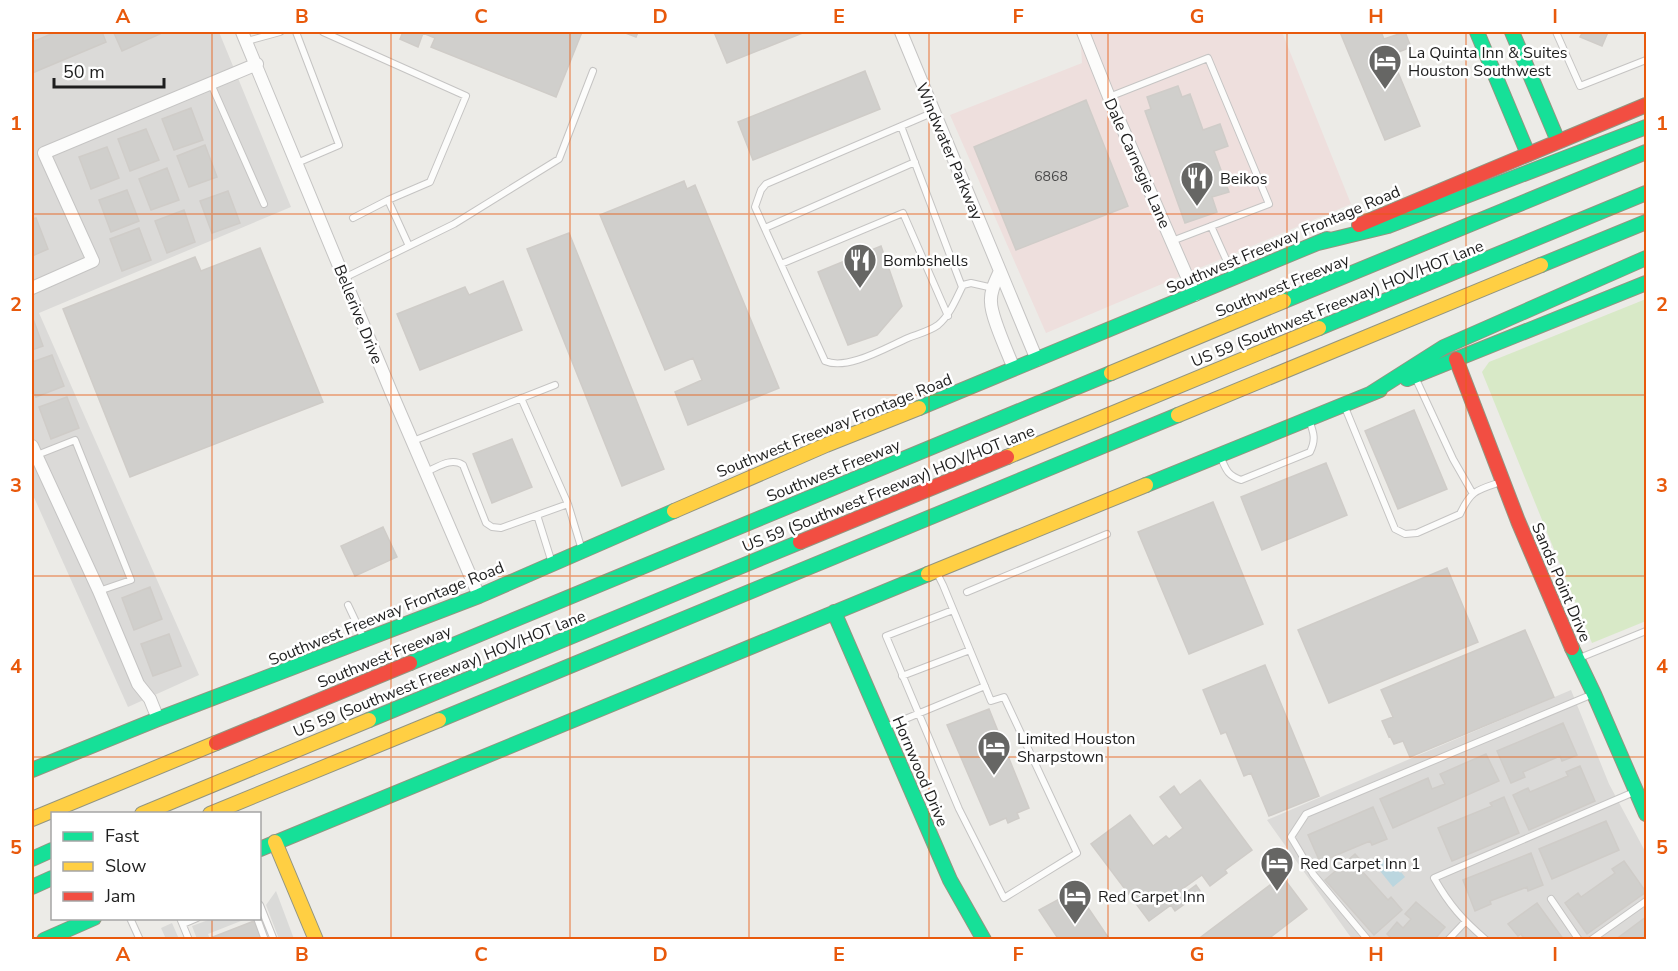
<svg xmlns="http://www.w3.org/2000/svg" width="1678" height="971" font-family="'Nunito Sans',sans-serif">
<rect width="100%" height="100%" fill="#ecebe7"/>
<path fill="#dbdad8" d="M32 32H219L291 207 39 313 199 675 128 707 32 493Z
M1571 690 1609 784 1646 853V939H1352L1267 820Z"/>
<path fill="#eedfdd" d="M1080 32H1282L1351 204 1046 333 950 115 1082 63Z"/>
<path fill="#dadad8" d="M276 891 294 939H279L266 905Z
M211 919 212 918 246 919 208 934 210 939H197L192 926Z
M172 923 179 939H166L161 928Z"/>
<path fill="#d8e9c7" d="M1646 299V621L1592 643 1482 372 1489 362Z"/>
<path fill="#bbd6df" d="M1387 857 1392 862 1390 864 1394 869 1396 868 1400 873 1401 872 1405 877 1393 887 1376 866Z"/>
<path fill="#d0cfcc" stroke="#cfccc8" stroke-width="1.5" d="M56 32H102L106 42 32 73V42Z
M118 32H159L160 34 122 51 114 33Z
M403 32H582L556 97 431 47 435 38 423 33 418 47 400 39Z
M623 32H638L636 37Z
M714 32H805L727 63Z
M1340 32H1381L1384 39 1405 32 1411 47 1391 55 1420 126 1385 140Z
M1583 32H1608L1602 46 1580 37Z
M865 71 880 109 753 160 738 122Z
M1178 86 1182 97 1190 94 1203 130 1220 124 1228 146 1214 151 1229 192 1212 197 1217 212 1185 223 1145 111 1151 109 1147 97Z
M1086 100 1128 206 1016 250 974 147Z
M191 108 203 140 174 150 162 119Z
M146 129 159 160 130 171 118 139Z
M205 145 217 177 189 187 177 156Z
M107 147 119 178 91 189 79 157Z
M167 168 179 200 151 210 139 179Z
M684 181 687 189 695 185 779 388 688 425 675 392 702 380 693 358 665 370 600 215Z
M127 190 139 221 111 232 99 200Z
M228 191 240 223 212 233 200 201Z
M184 210 195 242 167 253 155 221Z
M36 218 48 249 32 256V219Z
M139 228 151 260 122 271 110 239Z
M569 233 664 469 622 486 527 249Z
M881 246 902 306 877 335 848 345 818 272Z
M260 248 323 402 130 477 63 309 195 257 201 271Z
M503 281 522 330 420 370 397 314 465 287 469 295Z
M32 316 43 346 32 350Z
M52 355 64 386 36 397 32 385V362Z
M67 397 79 428 51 439 39 407Z
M1414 410 1447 489 1398 509 1365 431Z
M512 439 532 487 492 503 473 454Z
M1326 463 1347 515 1262 550 1241 497Z
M1213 502 1263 624 1189 654 1138 532Z
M383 527 397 557 355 576 341 546Z
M1447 568 1478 642 1329 703 1298 630Z
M150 587 162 619 134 630 122 598Z
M1525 630 1554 697 1410 757 1403 741 1394 744 1390 736 1389 737 1382 721 1393 717 1381 690Z
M169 634 181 666 153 676 141 644Z
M1265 665 1319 796 1269 816 1251 773 1244 776 1226 732 1221 734 1203 690Z
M989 709 1029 808 1017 813 1019 818 1008 823 1006 818 990 825 947 725Z
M1563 723 1577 755 1562 761 1560 756 1523 772 1525 777 1511 783 1497 751Z
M1486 754 1499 781 1393 828 1380 799 1428 778 1432 789 1445 784 1440 774Z
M1580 766 1595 801 1529 830 1513 795 1528 788 1530 792 1568 776 1566 772Z
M1200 780 1252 850 1225 870 1227 873 1210 886 1202 875 1181 890 1184 894 1196 885 1201 892 1175 911 1171 905 1149 921 1091 844 1130 815 1153 846 1166 836 1169 839 1183 828 1160 797 1174 786 1180 795Z
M1504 797 1519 833 1452 861 1438 828 1492 806 1490 803Z
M1373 807 1387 839 1372 845 1370 841 1320 862 1308 835Z
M1606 821 1619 850 1552 879 1539 849Z
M1531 853 1543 885 1528 891 1527 887 1490 901 1491 904 1475 911 1463 880Z
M1355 854 1366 866 1361 870 1388 900 1391 897 1402 910 1374 935 1325 880Z
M1624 861 1646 892 1587 934 1565 903 1578 893 1581 897 1615 873 1612 869Z
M1282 876 1307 909 1267 940H1197Z
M1076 890 1110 940H1059L1039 910Z
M1416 902 1445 927 1434 940H1393L1387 934 1397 922 1403 928 1411 919 1405 914Z
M1537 903 1564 940H1525L1521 934 1518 936 1508 924Z
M1646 917V940H1615Z
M254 921 262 940H214L213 937Z"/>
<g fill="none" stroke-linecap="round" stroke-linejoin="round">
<defs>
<path id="lane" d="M296 32 339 145 297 163
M323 32 466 96 430 182 388 200
M1556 32 1580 86 1646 60
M247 41 280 32
M211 84 264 204
M1109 97 1208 58 1269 204 1172 241
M934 112 766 184 761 190 755 207 825 361C847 371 887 347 908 338 918 334 930 331 938 325 950 315 956 299 963 285L971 283 993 288
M901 126 962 287
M353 218 388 200 409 246
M1211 226 1234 277
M765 228 915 162
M781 264 903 213 948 316
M344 278 454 224 559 159 593 71
M1415 377 1453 459 1473 494
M521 398 568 504 582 550
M1344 405 1395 529 1405 534 1417 533 1460 514C1471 490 1477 490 1501 482
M413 441 555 385
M37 455 75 440 131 580 99 591
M1220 456C1226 468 1226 475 1241 480L1310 452C1316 440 1314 433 1309 420
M426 472C438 467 451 457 463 465L486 523 492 527 501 528 568 504
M537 515 552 563
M936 571 943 585 991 701 1004 697 1077 853 1004 898 959 809 886 636 953 610
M967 592 1107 534
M348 605 364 639
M1577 659 1646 631
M902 676 970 650
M886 727 985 686
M1551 899 1579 940
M260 905 274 940
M130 918 140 940
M180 918 189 940
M257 918 265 940
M183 924 197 918
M1368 940 1313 874 1291 837 1306 814 1593 694
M1448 940 1465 922
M1486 940C1462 919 1450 906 1434 878L1634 792
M1591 940 1646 901"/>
<path id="street" d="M242 32 392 394 479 596
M901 32 1037 360
M1083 32 1109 97 1195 295
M1000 271C996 280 990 291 991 302 991 317 1008 353 1014 369
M32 288 93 261 44 153 257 64
M32 446 99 591 138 684 150 699 158 719"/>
<path id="fast" d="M1477 32 1528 154
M1512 32 1558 141
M1318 243 1388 226 1646 127
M1541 265 1646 222
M1284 301 1646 152
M1319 328 1646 193
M1407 379 1646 283
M1370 394 1444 347 1646 258
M919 408 1327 239
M1146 485 1380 390
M834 612 950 880 984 940
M1572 648 1594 694 1646 814
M410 663 1111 373
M369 720 800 542
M439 720 1178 415
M32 770 158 719 479 596 674 511
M260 849 928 574
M32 859 52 850
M32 887 52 878
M44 940 94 918"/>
<path id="slow" d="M1111 373 1284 301
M1178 415 1541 265
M1007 457 1319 328
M674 511 826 445 919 408
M928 574 1146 485
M142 814 369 720
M210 814 439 720
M32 819 216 743
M275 842 316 940"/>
<path id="jam" d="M1359 225 1646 105
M1456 359 1518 521 1572 648
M800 542 1007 457
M216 743 410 663"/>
</defs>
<use href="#lane" stroke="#c5c4c3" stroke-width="8"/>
<use href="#street" stroke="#c5c4c3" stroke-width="14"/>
<use href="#fast" stroke="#939580" stroke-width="16"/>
<use href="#slow" stroke="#939580" stroke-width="16"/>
<use href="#jam" stroke="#939580" stroke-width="16"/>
<use href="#lane" stroke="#fcfcfb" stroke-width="6"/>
<use href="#street" stroke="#fcfcfb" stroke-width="12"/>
<use href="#fast" stroke="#16e098" stroke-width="14"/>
<use href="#slow" stroke="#ffcf43" stroke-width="14"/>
<use href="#jam" stroke="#f24e42" stroke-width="14"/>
</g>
<path fill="none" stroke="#e8590c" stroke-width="1.5" stroke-opacity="0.55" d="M212 32V814M391 32V940M570 32V940M749 32V940M929 32V940M1108 32V940M1287 32V940M1466 32V940M32 214H1646M32 395H1646M32 576H1646M32 757H1646M212 918V940"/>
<defs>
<symbol id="hotel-pin" viewBox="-11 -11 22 30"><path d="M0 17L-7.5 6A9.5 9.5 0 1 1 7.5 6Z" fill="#666664" stroke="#fff"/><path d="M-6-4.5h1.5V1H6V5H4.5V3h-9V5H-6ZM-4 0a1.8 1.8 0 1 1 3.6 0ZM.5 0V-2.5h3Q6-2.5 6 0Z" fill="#fff"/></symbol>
<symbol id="restaurant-pin" viewBox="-11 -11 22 30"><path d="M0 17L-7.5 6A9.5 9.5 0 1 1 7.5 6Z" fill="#666664" stroke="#fff"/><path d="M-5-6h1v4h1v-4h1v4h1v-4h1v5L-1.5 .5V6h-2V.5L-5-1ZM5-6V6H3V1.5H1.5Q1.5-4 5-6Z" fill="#fff"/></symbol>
</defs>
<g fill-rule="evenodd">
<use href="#hotel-pin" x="1366" y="42" width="38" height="52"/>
<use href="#restaurant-pin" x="1178" y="159" width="38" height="52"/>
<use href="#restaurant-pin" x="841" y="241" width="38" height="52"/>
<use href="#hotel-pin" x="975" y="728" width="38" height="52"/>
<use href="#hotel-pin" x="1258" y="844" width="38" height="52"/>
<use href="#hotel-pin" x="1056" y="877" width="38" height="52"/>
</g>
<g text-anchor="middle" stroke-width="5" stroke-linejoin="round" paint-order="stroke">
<g font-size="14" fill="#4a4a4a">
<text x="1051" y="181">6868</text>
</g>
<g font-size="16" fill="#1e1e1e" stroke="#fff" text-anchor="start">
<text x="1408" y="58">La Quinta Inn &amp; Suites<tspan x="1408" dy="18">Houston Southwest</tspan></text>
<text x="1220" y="184">Beikos</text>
<text x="883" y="266">Bombshells</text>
<text x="1017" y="744">Limited Houston<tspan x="1017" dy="18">Sharpstown</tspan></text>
<text x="1300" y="869">Red Carpet Inn 1</text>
<text x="1098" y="902">Red Carpet Inn</text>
</g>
<g font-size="16" fill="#1e1e1e" stroke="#fff">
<text transform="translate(950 151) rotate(67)" y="6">Windwater Parkway</text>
<text transform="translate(1138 163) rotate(66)" y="6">Dale Carnegie Lane</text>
<text transform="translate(1283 239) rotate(-23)" y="6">Southwest Freeway Frontage Road</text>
<text transform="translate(1282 285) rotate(-22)" y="6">Southwest Freeway</text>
<text transform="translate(1337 303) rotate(-22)" y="6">US 59 (Southwest Freeway) HOV/HOT lane</text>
<text transform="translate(359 314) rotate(68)" y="6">Bellerive Drive</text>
<text transform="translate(834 425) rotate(-22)" y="6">Southwest Freeway Frontage Road</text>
<text transform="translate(833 470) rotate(-22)" y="6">Southwest Freeway</text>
<text transform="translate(888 488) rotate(-22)" y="6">US 59 (Southwest Freeway) HOV/HOT lane</text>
<text transform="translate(1562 582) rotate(67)" y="6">Sands Point Drive</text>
<text transform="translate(386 613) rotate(-22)" y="6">Southwest Freeway Frontage Road</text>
<text transform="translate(384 656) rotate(-22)" y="6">Southwest Freeway</text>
<text transform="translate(439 673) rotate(-22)" y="6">US 59 (Southwest Freeway) HOV/HOT lane</text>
<text transform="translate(921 771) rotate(67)" y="6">Hornwood Drive</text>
</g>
</g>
<rect width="1678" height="971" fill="none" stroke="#ffffff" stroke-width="66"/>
<rect x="51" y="812" width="210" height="108" fill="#ffffff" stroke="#a5a5a5" stroke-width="1.5"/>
<rect x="63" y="832" width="30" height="9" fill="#16e098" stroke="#a5a5a5" stroke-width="1.5"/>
<text x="105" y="842" font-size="18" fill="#1e1e1e">Fast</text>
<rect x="63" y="862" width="30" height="9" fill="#ffcf43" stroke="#a5a5a5" stroke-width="1.5"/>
<text x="105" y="872" font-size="18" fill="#1e1e1e">Slow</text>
<rect x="63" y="892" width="30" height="9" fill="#f24e42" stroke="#a5a5a5" stroke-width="1.5"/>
<text x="105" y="902" font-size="18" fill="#1e1e1e">Jam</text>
<path d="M54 78v9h110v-9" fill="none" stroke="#1e1e1e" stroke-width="3"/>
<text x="63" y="78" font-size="18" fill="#1e1e1e" stroke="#ffffff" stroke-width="4.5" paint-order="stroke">50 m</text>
<rect x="33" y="33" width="1612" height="905" fill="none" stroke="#e8590c" stroke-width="2"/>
<g font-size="20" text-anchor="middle" font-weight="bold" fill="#e8590c">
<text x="123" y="23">A</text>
<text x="302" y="23">B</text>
<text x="481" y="23">C</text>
<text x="660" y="23">D</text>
<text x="839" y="23">E</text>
<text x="1018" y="23">F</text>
<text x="1197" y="23">G</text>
<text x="1376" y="23">H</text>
<text x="1555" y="23">I</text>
<text x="16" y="130">1</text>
<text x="1662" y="130">1</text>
<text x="16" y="311">2</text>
<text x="1662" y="311">2</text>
<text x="16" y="492">3</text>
<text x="1662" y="492">3</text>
<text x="16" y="673">4</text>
<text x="1662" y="673">4</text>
<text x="16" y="854">5</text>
<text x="1662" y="854">5</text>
<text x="123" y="961">A</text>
<text x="302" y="961">B</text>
<text x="481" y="961">C</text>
<text x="660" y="961">D</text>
<text x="839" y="961">E</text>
<text x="1018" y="961">F</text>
<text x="1197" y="961">G</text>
<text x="1376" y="961">H</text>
<text x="1555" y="961">I</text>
</g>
</svg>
